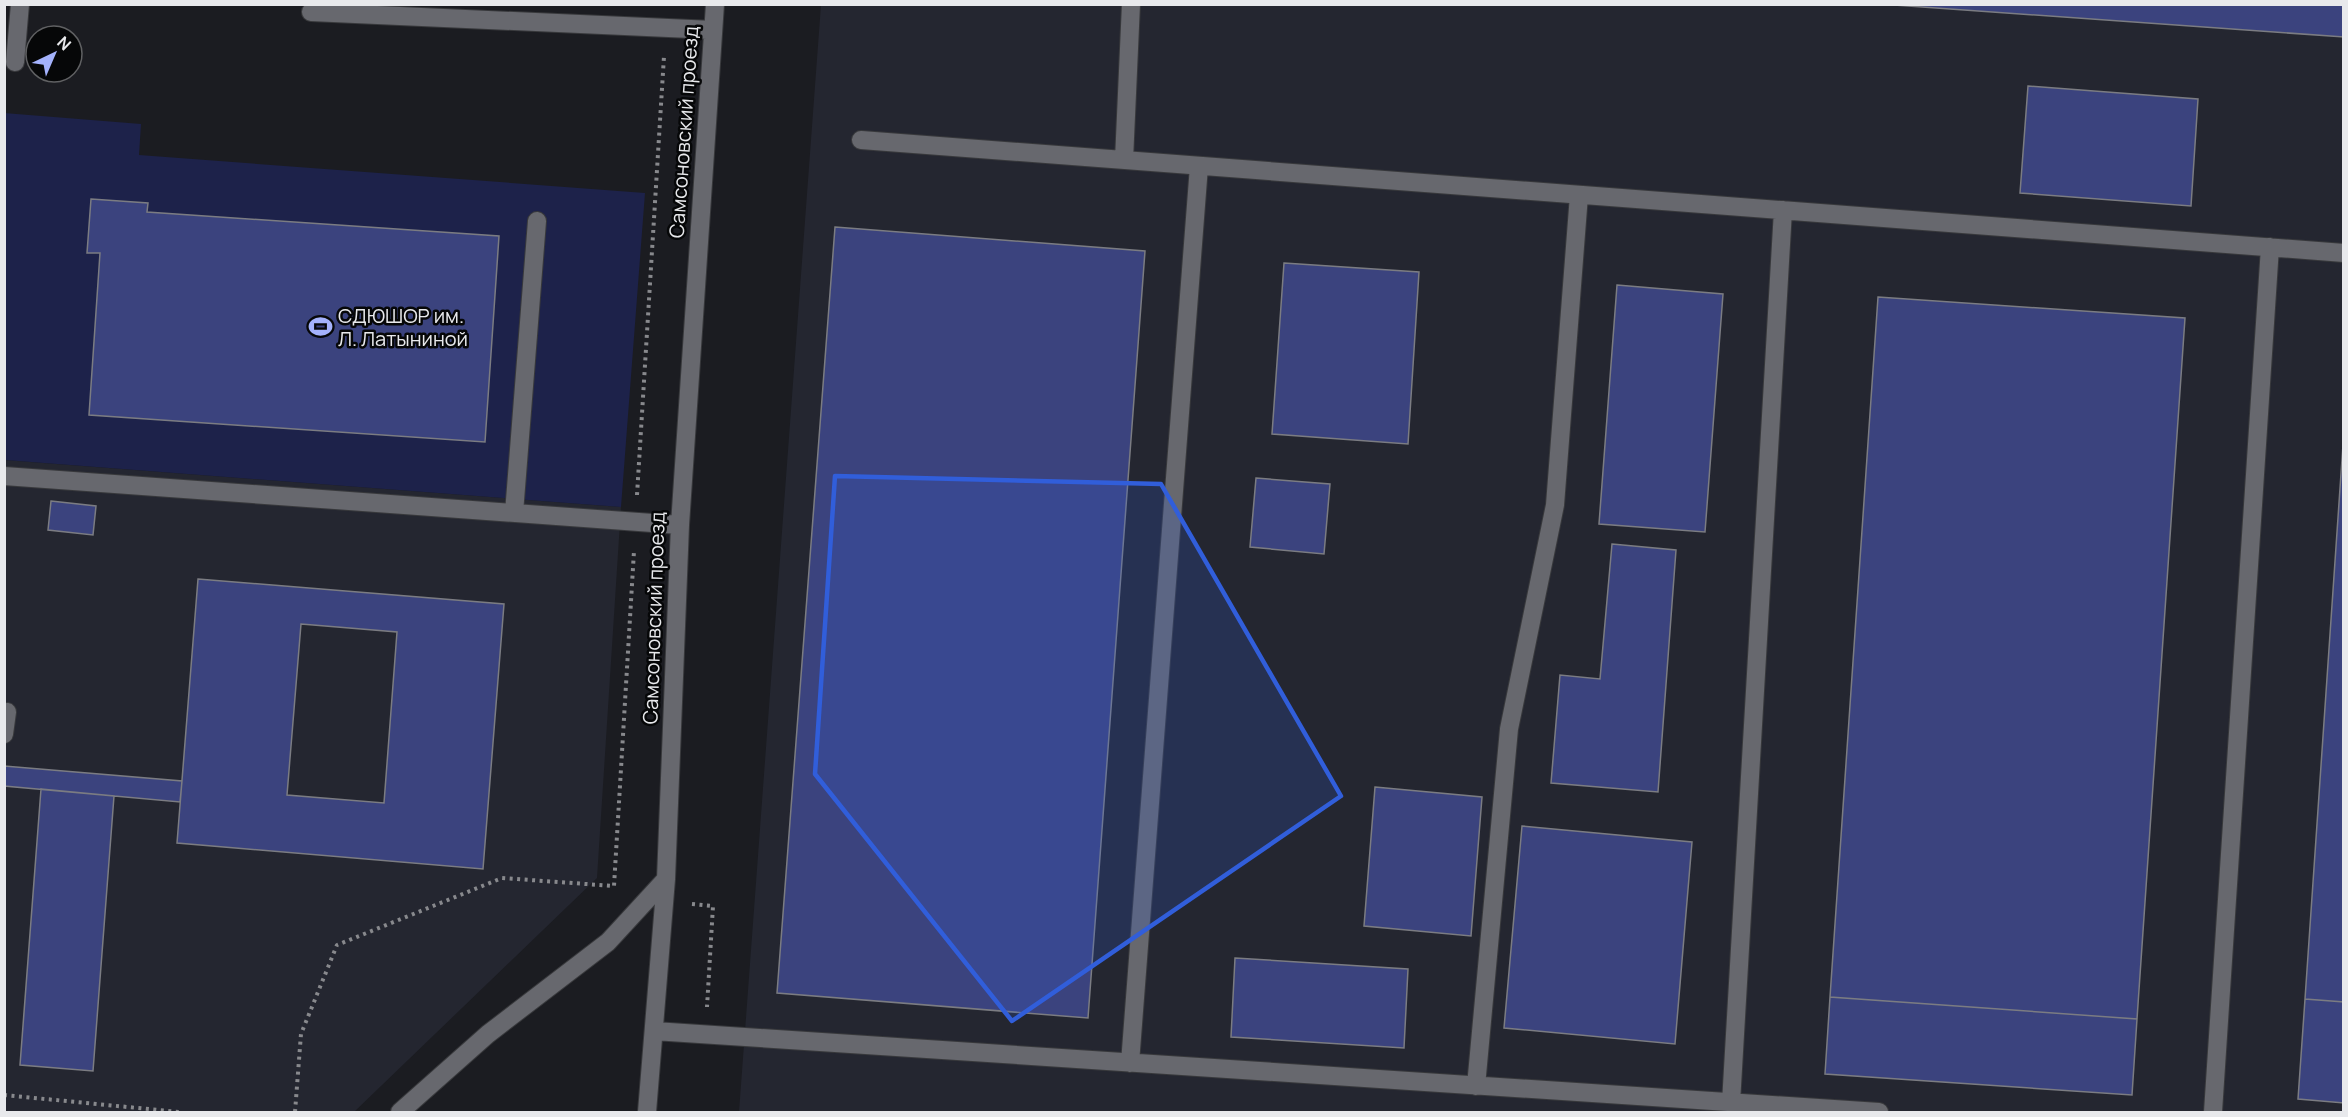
<svg xmlns="http://www.w3.org/2000/svg" width="2348" height="1117" font-family="Manrope,sans-serif">
<rect width="100%" height="100%" fill="#1b1c21"/>
<path fill="#242630" d="M821 5H2343V1112H739Z
M4 460 621 507 597 878 354 1112H5Z"/>
<path fill="#1d224a" d="M4 113 141 124 139 155 645 193 621 507 5 460Z"/>
<path fill="#3b437e" stroke="#7b7c82" stroke-width="1.5" fill-rule="evenodd" d="M1880 4H2344V37Z
M2028 86 2198 99 2191 206 2020 193Z
M91 199 148 203 147 212 499 236 485 442 89 415 100 253H87Z
M835 227 1145 251 1088 1018 777 993Z
M1284 263 1419 272 1408 444 1272 434Z
M1617 285 1723 294 1705 532 1599 524Z
M1878 297 2185 318 2137 1019 1830 997Z
M2344 430V1002L2305 999Z
M1256 478 1330 484 1324 554 1250 547Z
M51 501 96 506 93 535 48 530Z
M1612 544 1676 550 1658 792 1551 783 1560 675 1600 679Z
M198 579 504 604 483 869 177 843ZM301 624 397 632 384 803 287 795Z
M4 766 182 781 180 802 4 786Z
M1375 787 1482 797 1471 936 1364 926Z
M41 789 114 796 93 1071 20 1065Z
M1522 826 1692 842 1675 1044 1504 1028Z
M1235 958 1408 969 1404 1048 1231 1037Z
M1830 997 2137 1019 2132 1095 1825 1074Z
M2305 999 2344 1002V1103L2298 1099Z"/>
<g fill="none" stroke-linecap="round" stroke-linejoin="round">
<defs>
<path id="minor" d="M311 12 713 30
M15 62 20 4
M861 140 2344 253
M1124 160 1131 4
M4 476 680 525
M514 513 537 221
M4 734 7 712
M654 1031 1879 1112
M1130 1063 1199 166
M1476 1086 1509 729 1555 505 1579 195
M1731 1103 1783 210
M400 1112 488 1034 608 942 666 879 680 525 715 4
M647 1112 666 879
M2213 1112 2270 247"/>
</defs>
<use href="#minor" stroke="#38393c" stroke-width="20"/>
<path stroke="#88898d" stroke-width="4" stroke-dasharray="3 4.5" stroke-linecap="butt" d="M637 495 664 56
M692 904 713 906 707 1007
M4 1095 179 1112
M295 1112 301 1034 337 945 502 878 614 886 634 551"/>
<use href="#minor" stroke="#67686e" stroke-width="18"/>
</g>
<path fill="#315eda" fill-opacity="0.2" stroke="#315eda" stroke-width="4.5" stroke-linejoin="round" d="M835 476 1161 484 1341 796 1012 1021 815 774Z"/>
<defs>
<symbol id="stadium-bare" viewBox="-9 -9 18 18"><path d="M0-5a6.5 5 0 1 0 0 10a6.5 5 0 1 0 0-10ZM-3.5-1.8h7v3.6h-7Z" fill="#a4b2fc" stroke="#060708" stroke-width="2.5" paint-order="stroke"/></symbol>
</defs>
<g fill-rule="evenodd">
<use href="#stadium-bare" x="304" y="310" width="33" height="33"/>
</g>
<g text-anchor="middle" stroke-width="5" stroke-linejoin="round" paint-order="stroke">
<g font-size="20" fill="#e8e9ec" stroke="#060708">
<text transform="translate(684 132) rotate(-86)" y="7">Самсоновский проезд</text>
<text transform="translate(654 618) rotate(-88)" y="7">Самсоновский проезд</text>
</g>
<g font-size="20" fill="#e8e9ec" stroke="#060708" text-anchor="start">
<text x="338" y="323">СДЮШОР им.<tspan x="338" dy="23">Л. Латыниной</tspan></text>
</g>
</g>
<rect width="2348" height="1117" fill="none" stroke="#e8e9ec" stroke-width="12"/>
<g transform="translate(54 54) rotate(44)"><circle r="28" fill="#060708" stroke="#606163" stroke-width="1.5"/>
<path d="M0-4.5L10 22L0 15L-10 22Z" fill="#a4b2fc"/>
<text y="-9" font-size="16" font-weight="bold" text-anchor="middle" fill="#e8e9ec">N</text>
</g>
</svg>
